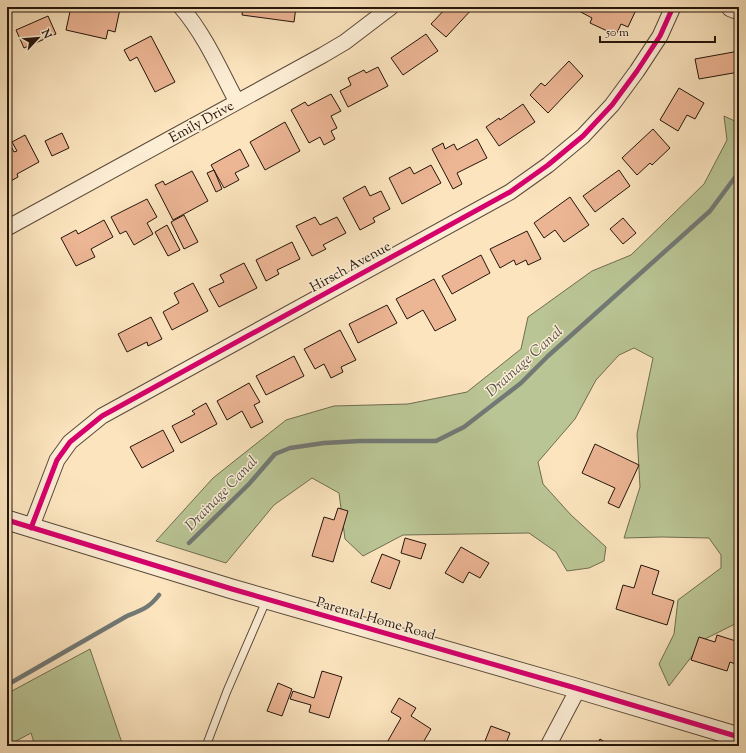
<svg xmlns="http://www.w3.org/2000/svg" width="746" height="753" font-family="'Sorts Mill Goudy',serif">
<rect width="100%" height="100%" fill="#fbe4be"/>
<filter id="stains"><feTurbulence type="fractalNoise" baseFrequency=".005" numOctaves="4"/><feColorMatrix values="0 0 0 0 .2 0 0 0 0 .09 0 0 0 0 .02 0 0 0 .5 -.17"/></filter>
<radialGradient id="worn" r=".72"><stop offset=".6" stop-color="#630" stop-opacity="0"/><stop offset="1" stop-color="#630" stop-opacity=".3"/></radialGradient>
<path fill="#bac595" stroke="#6f6d50" d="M724 116 739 123V622L705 639 669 686 659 664 674 634 678 600 721 568V555L709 538 662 537 624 538 640 487 637 434 653 358 634 348 619 355 596 380 575 419 538 462 543 484 571 515 606 547 604 561 589 568 567 571 556 552 529 533 403 535 363 556 345 539 339 493 312 478 274 505 226 563 156 541 213 478 286 420 334 406 408 404 467 392 521 349 528 317 592 271 631 255 704 184 727 140Z
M90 649 123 746H35L31 733 7 746V695L10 692Z"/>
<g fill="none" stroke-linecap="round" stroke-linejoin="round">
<path stroke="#727975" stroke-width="4.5" d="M189 543 249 484 275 454 290 448 324 443 360 441H436L464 427 521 383 548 356 710 211 739 172
M7 685 127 616C142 610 149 608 159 595"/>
</g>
<path fill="#ecb594" stroke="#24150a" d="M71 7H111L120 9 115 32 108 30 106 39 66 30Z
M243 7H296L294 22 242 15Z
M447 7H474L446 37 431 24Z
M581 7H630L636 10 628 27 621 24 616 35 590 23 592 18 579 11Z
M48 16 56 34 24 48 16 30Z
M426 34 438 51 403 75 391 58Z
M151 36 175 82 155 92 137 57 130 61 124 50Z
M739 51V72L699 79 695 59Z
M569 61 583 76 548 113 530 95 541 83 545 86Z
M378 67 388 86 348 107 340 91 351 85 348 78 364 70 366 73Z
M679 88 704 103 695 119 687 115 678 131 660 120Z
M331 94 341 111 331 116 337 128 331 131 335 139 324 145 320 137 309 143 291 110 305 102 308 106Z
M523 104 535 122 499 146 486 127 499 118 500 120Z
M285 122 300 151 265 170 250 142Z
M653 129 670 148 652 165 650 163 637 175 622 158Z
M62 133 69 148 52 156 45 141Z
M25 135 39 162 17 174 18 177 7 183V148L11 146 14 152 17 151 12 142Z
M477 139 487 158 457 173 462 184 453 189 432 149 443 143 445 149 454 144 457 150Z
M240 149 249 166 235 173 239 180 224 188 211 165Z
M431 165 441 183 402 204 389 178 410 167 414 174Z
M214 170 222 189 216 192 207 173Z
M619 170 630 186 595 212 583 196Z
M192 171 208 201 173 220 155 185 163 181 165 185Z
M365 186 370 196 381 191 390 209 373 218 375 222 360 230 343 198Z
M570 197 589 225 564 242 555 230 544 238 534 223Z
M147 199 157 217 147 223 153 234 134 245 126 231 120 234 111 217Z
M184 215 198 242 184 249 171 222Z
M315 217 320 225 337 217 346 233 323 245 326 249 312 256 296 226Z
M623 218 636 233 623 244 610 229Z
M104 220 113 237 91 249 95 257 76 266 61 238 76 230 78 234Z
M167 225 180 250 168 256 155 232Z
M527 231 541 259 528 265 526 260 516 265 514 260 500 268 490 249Z
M292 242 300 259 277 270 279 274 266 281 256 260Z
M481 255 490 273 452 294 442 276Z
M244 263 257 288 219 307 209 289 224 282 220 275Z
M434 279 456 320 435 331 423 310 407 319 396 299Z
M193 283 208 311 172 330 163 312 179 303 174 293Z
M387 305 397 323 358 343 349 324Z
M151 317 162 339 148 346 147 342 127 352 118 334Z
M340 330 356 360 341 367 343 372 331 378 324 364 315 369 304 349Z
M294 356 304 376 266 395 256 376Z
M249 383 260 402 254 405 263 422 251 428 242 411 227 420 217 401Z
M206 403 217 424 181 443 172 426 195 414 192 411Z
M163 430 174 451 142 468 130 447Z
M595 444 639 465 619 508 608 503 615 488 582 473Z
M338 508 348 511 333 562 312 556 324 517 334 520Z
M405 538 426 544 421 559 401 553Z
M461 547 489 563 480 578 469 572 463 583 445 573Z
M382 554 400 561 390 589 371 582Z
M641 565 659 571 652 594 674 601 667 625 616 609 623 585 634 588Z
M717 635 739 642 738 665 730 662 727 671 691 660 699 637 715 642Z
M322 671 342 677 329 718 309 712 311 705 290 699 293 691 314 698Z
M278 683 292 689 282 716 267 711Z
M399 698 416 708 411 716 431 729 421 746H385L401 718 391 712Z
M491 726 510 733 505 746H483Z
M600 739 611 746H596Z"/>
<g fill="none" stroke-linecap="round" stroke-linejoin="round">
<defs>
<path id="service" d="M206 746 227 691 266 601"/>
<path id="minor" d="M181 7C205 35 220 70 237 102
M7 228 323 55 345 42 391 7
M31 528 57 460 70 442 102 416 510 192 548 165 583 136 612 105 637 71 660 36 673 7
M548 746 578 689"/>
<path id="tertiary" d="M731 7 739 10
M7 520 232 589 572 687 739 737"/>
</defs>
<use href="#service" stroke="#5a4937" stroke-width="9"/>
<use href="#minor" stroke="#5a4937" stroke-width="17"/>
<use href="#tertiary" stroke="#5a4937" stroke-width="21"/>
<use href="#service" stroke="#fcedd5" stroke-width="7"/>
<use href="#minor" stroke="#fcedd5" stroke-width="15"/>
<use href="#tertiary" stroke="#fcedd5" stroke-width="19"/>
<defs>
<path id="cycleway" d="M7 520 232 589 572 687 739 737
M31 528 57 460 70 442 102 416 510 192 548 165 583 136 612 105 637 71 660 36 673 7"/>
</defs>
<use href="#cycleway" stroke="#fcedd5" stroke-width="8"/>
<use href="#cycleway" stroke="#d6006c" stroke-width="5"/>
</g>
<g text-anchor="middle" stroke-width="3" stroke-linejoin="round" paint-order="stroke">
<g font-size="14" fill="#24150a" stroke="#fcedd5">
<text transform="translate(201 121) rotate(-29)" y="5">Emily Drive</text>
<text transform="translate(350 266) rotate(-29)" y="5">Hirsch Avenue</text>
<text transform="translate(376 618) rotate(16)" y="5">Parental Home Road</text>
</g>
<g font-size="15" font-style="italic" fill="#524f49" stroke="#fcedd5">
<text transform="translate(524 361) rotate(-42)" y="5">Drainage Canal</text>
<text transform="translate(221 493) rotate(-46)" y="5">Drainage Canal</text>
</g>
</g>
<rect width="746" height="753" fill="none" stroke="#fbe4be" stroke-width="24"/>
<rect x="8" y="8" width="730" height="737" fill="none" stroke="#24150a" stroke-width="2"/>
<rect x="12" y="12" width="722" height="729" fill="none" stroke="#24150a"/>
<g transform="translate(38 38) rotate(64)" stroke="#fcedd5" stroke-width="3" paint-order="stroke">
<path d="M0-3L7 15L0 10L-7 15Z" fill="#24150a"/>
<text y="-6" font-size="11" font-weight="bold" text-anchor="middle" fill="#24150a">N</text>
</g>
<path d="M600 36v6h115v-6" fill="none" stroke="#24150a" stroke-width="2"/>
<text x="606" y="36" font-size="12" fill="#24150a" stroke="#fcedd5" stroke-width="3" paint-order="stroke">50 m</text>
<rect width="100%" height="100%" filter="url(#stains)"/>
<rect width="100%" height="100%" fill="url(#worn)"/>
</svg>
